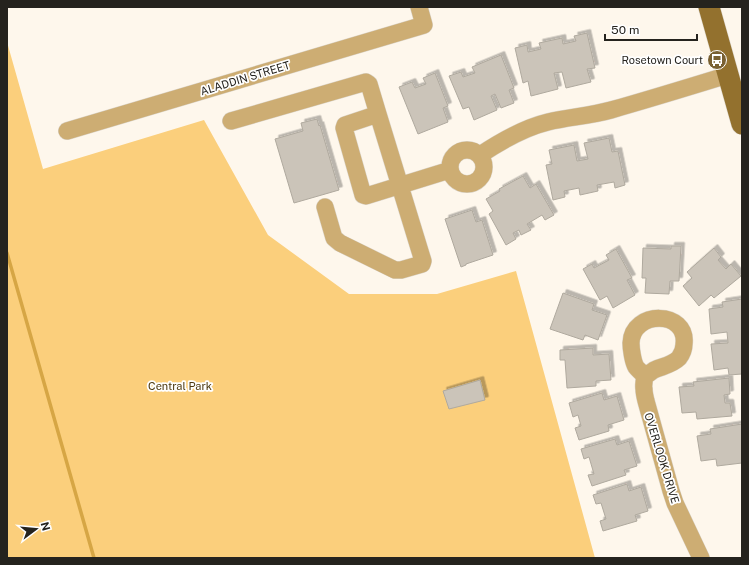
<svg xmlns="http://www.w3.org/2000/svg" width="749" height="565" font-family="'Public Sans',sans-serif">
<defs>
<filter id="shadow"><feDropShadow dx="3.5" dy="-3.5" stdDeviation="0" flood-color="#0004"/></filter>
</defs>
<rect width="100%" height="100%" fill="#fef7ec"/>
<path fill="#fbcf7c" d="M7 42 43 169 204 120 268 235 349 294H437L516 271 595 558H7Z"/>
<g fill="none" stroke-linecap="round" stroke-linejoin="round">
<path stroke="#d6a645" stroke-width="3.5" d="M7 253 94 558"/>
</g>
<path fill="#cbc4b9" stroke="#afa99e" filter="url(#shadow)" d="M587 33 595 68 587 69 591 82 566 88 562 72 554 73 558 89 531 96 528 81 523 83 515 48 527 45 528 52 541 49 539 43 562 38 563 44 576 41 574 36Z
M501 55 514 88 509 90 514 103 501 108 495 94 491 96 497 110 474 120 469 107 463 109 449 76 461 72 463 77 475 73 472 67Z
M435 73 448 106 443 108 448 122 418 134 399 87 412 82 415 88 426 84 423 78Z
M317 119 319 126 320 125 339 190 294 203 275 139 303 131 301 123Z
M609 138 612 152 618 151 625 185 615 188 614 182 597 185 598 191 580 195 579 188 564 191 565 197 553 200 546 165 552 164 549 150 574 145 577 161 588 159 584 143Z
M523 176 530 188 536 184 554 215 545 220 542 215 527 224 531 230 521 235 519 230 513 233 516 239 506 245 489 214 493 211 486 199 500 191 499 189Z
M472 210 476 222 482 220 493 255 466 264V265L461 267 445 219Z
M671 246H681L679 281H670L669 294 645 293 646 278H642L643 248 671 249Z
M714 248 721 257 718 260 726 269 731 264 741 276 714 298 711 295 699 306 683 286 692 278 687 272Z
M616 249 632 278 627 280 635 295 613 308 607 296 600 300 583 269 592 264 594 268 609 260 606 255Z
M563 293 594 304 592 310 607 315 598 340 585 335 583 340 550 329Z
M742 299V374L729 375 728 368 714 370 711 344 728 343 727 332 711 334 709 309 723 307 722 302Z
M593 348V355L609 354 611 380 596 381V386L567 388 565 360H560V350Z
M729 378 730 394 724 395 725 403H730L732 416 697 419 696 412 682 413 679 387 694 386 693 382Z
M480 380 485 400 449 409 443 391Z
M602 393 604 400 617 396 624 420 608 425 609 431 579 440 575 428 581 426 578 415 573 417 569 403Z
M742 424V463L717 466 716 459 701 461 697 436 711 434 710 429Z
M615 439 617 445 629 441 637 466 624 470 626 475 592 486 588 475 594 474 589 457 584 459 581 449Z
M627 484 629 491 641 487 648 511 635 515 637 521 603 531 600 521 606 519 601 503 596 504 593 495Z"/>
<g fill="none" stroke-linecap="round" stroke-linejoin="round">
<defs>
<path id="minor" d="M231 121 366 82 369 84 378 114 345 125 344 128 363 195 366 196 450 170
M67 131 424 25 419 7
M450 167a17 17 0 1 1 34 0a17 17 0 1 1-34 0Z
M480 155C501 141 523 128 548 122 569 117 590 116 611 110 650 99 689 87 728 75
M325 207 334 238 340 243 395 270H401L422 264 423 261 378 114
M644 377C647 375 651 372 654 370 663 366 672 365 679 358 682 354 684 348 684 344 688 310 632 310 631 343 631 349 633 362 636 367 638 370 643 373 644 376 645 380 643 385 644 389 644 393 645 397 646 401L671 491 675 503 701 558"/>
<path id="major" d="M709 7 742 124"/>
</defs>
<use href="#minor" stroke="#dbd5cb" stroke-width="18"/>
<use href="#major" stroke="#dbd5cb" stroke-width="22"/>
<use href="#minor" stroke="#cdad73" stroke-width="17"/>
<use href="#major" stroke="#93712e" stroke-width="21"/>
</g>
<defs>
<symbol id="bus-disc" viewBox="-11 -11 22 22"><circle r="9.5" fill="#796031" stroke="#fff"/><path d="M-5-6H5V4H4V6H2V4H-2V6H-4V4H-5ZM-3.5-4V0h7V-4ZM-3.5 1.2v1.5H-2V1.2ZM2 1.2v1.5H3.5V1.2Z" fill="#fff"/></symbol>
</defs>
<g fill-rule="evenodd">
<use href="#bus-disc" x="706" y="49" width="22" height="22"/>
</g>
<g text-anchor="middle" stroke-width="3.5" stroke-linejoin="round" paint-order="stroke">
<g font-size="11" fill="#25231e" stroke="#fff" text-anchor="end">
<text x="703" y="64">Rosetown Court</text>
</g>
<g font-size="11" fill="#25231e" stroke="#fff">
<text transform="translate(245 78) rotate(-17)" y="4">ALADDIN STREET</text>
<text transform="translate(662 458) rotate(73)" y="4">OVERLOOK DRIVE</text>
</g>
<g font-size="11" fill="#4c380f" stroke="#fff">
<text x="180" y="390">Central Park</text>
</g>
</g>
<rect width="749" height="565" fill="none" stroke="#25231e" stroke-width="16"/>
<g transform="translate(36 529) rotate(74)" stroke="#ffffff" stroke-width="3" paint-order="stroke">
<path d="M0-3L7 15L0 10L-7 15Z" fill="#25231e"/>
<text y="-6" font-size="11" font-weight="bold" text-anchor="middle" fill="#25231e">N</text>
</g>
<path d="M605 34v6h92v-6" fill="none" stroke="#25231e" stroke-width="2"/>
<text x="611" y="34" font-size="12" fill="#25231e" stroke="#ffffff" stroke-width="3" paint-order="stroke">50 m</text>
</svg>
